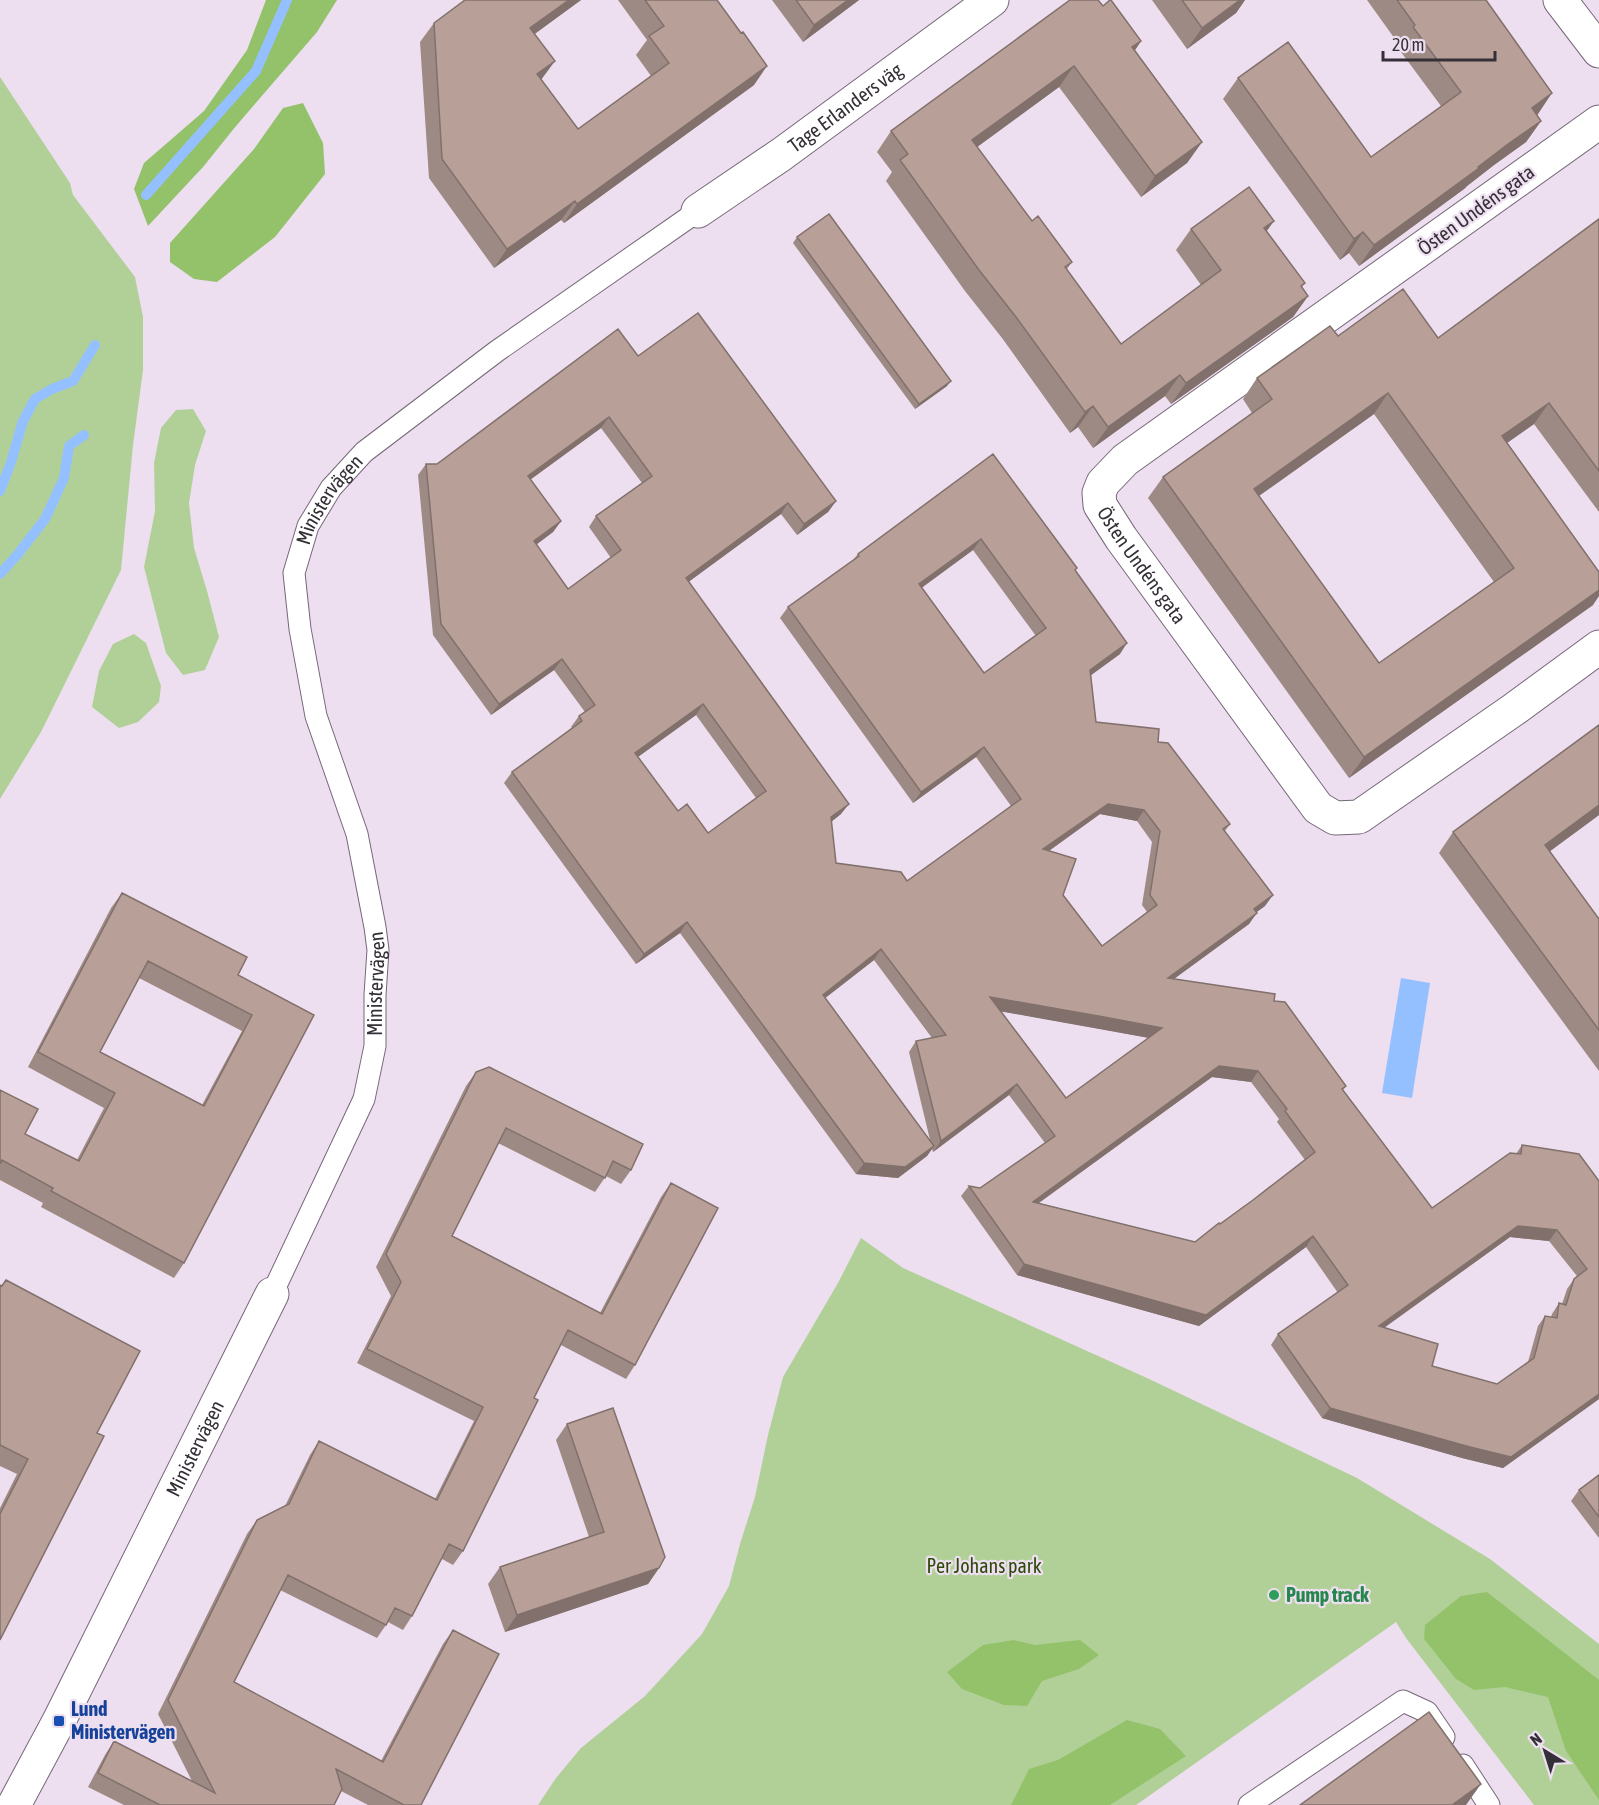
<svg xmlns="http://www.w3.org/2000/svg" width="1599" height="1805" font-family="'Asap Condensed',sans-serif">
<rect width="100%" height="100%" fill="#eddef0"/>
<path fill="#b1d098" d="M0 77 70 183 73 195 135 277 143 317V370L133 445 121 570 41 732 0 799Z
M193 409 206 431 195 465 189 503 194 548 207 591 219 637 205 670 183 675 166 653 144 567 155 511 154 463 161 428 176 410Z
M134 634 146 643 161 686 159 702 138 722 119 728 92 707 99 671 113 644Z
M861 1238 903 1268 1147 1378 1357 1478 1490 1559 1599 1644V1805H1534L1406 1638 1396 1622 1136 1805H538L556 1778 581 1748 645 1696 702 1634 729 1586 740 1544 755 1497 768 1435 783 1377 838 1283Z"/>
<path fill="#94c26a" d="M266 0H337L317 32 236 126 203 167 148 226 134 189 144 163 204 111 247 50Z
M303 103 323 143 325 174 275 237 217 282 194 279 170 262V243L254 149 283 108Z
M1487 1592 1599 1680V1800L1566 1751 1548 1697 1505 1687 1474 1690 1456 1679 1424 1639 1425 1625 1461 1596Z
M1014 1640 1035 1645 1080 1640 1099 1655 1079 1669 1042 1681 1027 1706 1004 1705 962 1689 947 1672 983 1645Z
M1127 1720 1160 1729 1186 1756 1110 1805H1011L1029 1769 1058 1760Z"/>
<path fill="#95c0ff" d="M1401 978 1430 983 1412 1098 1382 1093Z"/>
<g fill="none" stroke-linecap="round" stroke-linejoin="round">
<path stroke="#95c0ff" stroke-width="10" d="M146 195 256 71 287 0
M0 491 11 462 23 421 35 399 52 389 73 381 95 345
M0 574 18 554 45 519 64 478 69 446 84 435"/>
<defs>
<g id="lane">
<path id="s1" d="M272 1294 364 1099 375 1046V995L378 950 375 927 357 834 316 716 300 629 294 573 308 526 331 488 364 452 497 351 698 211"/>
<path d="M1463 1765 1489 1805"/>
<path d="M1249 1805 1403 1701 1427 1712 1444 1737"/>
</g>
<g id="street">
<path d="M1560 0 1599 51"/>
<path id="s2" d="M1599 122 1125 460 1103 483 1099 493 1100 505 1121 538 1318 808 1335 818 1359 817 1513 710 1599 647"/>
<path id="s3" d="M698 211 782 154 992 0"/>
<path id="s4" d="M14 1805 59 1721 272 1294"/>
</g>
</defs>
<use href="#lane" stroke="#766879" stroke-width="23"/>
<use href="#street" stroke="#766879" stroke-width="35"/>
<use href="#lane" stroke="#fff" stroke-width="21"/>
<use href="#street" stroke="#fff" stroke-width="33"/>
</g>
<path fill="#9e8a84" fill-rule="evenodd" d="M465 0H581L534 34 542 80 578 129 651 76 636 55 647 40 618 0H717L754 85 564 223 561 220 494 268 429 178 420 42 434 23Z
M772 0H859L803 42Z
M1152 0H1245L1236 13 1187 49Z
M1367 0H1486L1538 114 1537 115 1541 121 1526 142 1494 165 1467 186 1464 189 1359 266 1349 253 1340 260 1223 99 1238 78 1371 157 1441 106 1398 48 1400 46Z
M1103 6 1141 41 1135 50 1202 142 1187 163 1141 197 1059 87 977 147 1032 221 1072 262 1067 269 1121 344 1201 285 1176 250 1191 229 1267 231 1305 283 1302 287 1308 296 1293 317 1171 404 1165 396 1093 448 1078 427 1070 433 1002 338 965 291 886 181 892 172 877 152 891 131Z
M1599 219V512L1534 424 1507 443 1593 605 1349 778 1148 498 1163 477 1252 413 1243 399 1257 378 1338 336 1438 338ZM1374 414 1494 582 1379 663 1259 496Z
M797 237 947 386 915 409 793 243Z
M638 356 836 501 828 512 797 535 781 514 689 581 841 814 831 822 836 863 907 881 1011 806 976 757 913 803 780 618 788 607 853 560 858 554 993 454 1077 568 1075 571 1120 654 1091 675 1096 722 1158 742 1230 824 1225 831 1265 906 1256 912 1249 924 1174 979 1274 1001 1346 1086 1343 1090 1432 1208 1516 1154 1522 1145 1579 1154 1599 1399 1503 1468 1462 1458 1322 1418 1271 1345 1278 1334 1338 1293 1306 1247 1199 1326 1017 1275 961 1196 969 1186 980 1188 1045 1143 1009 1095 933 1152 932 1149 927 1156 898 1178 856 1174 680 933 636 964 504 783 512 772 572 728 571 727 579 716 585 712 554 670 491 715 433 635 418 475 426 464H437ZM601 428 642 483 596 516 589 527 611 558 568 589 536 545 553 532 561 521 530 480ZM973 550 1036 636 984 673 922 587ZM696 715 756 798 708 833 678 811 638 757ZM1100 814 1137 821 1152 842 1142 905 1147 912 1102 946 1063 895 1049 851ZM874 960 932 1038 916 1041 909 1052 930 1140 825 998ZM1001 1011 1096 1028 1149 1038 1066 1098ZM1212 1077 1251 1082 1279 1119 1277 1122 1305 1160 1253 1200 1195 1242 1039 1203ZM1510 1237 1549 1241 1577 1276 1574 1279 1567 1289 1562 1304 1559 1303 1552 1314 1551 1317 1545 1316 1538 1326 1528 1362 1497 1384 1432 1366 1384 1328Z
M1599 725V815L1550 851 1599 919V1071L1439 853 1453 832Z
M122 893 238 975 314 1015 184 1263 174 1278 41 1207 43 1203 0 1180V1090L25 1134 77 1160 104 1108 28 1067 111 908ZM139 978 242 1031 202 1105 100 1052Z
M476 1072 631 1170 621 1184 606 1176 595 1192 498 1143 452 1236 600 1313 661 1197 671 1183 635 1365 626 1379 561 1345 534 1398 463 1551 453 1565 442 1559 412 1616 403 1630 388 1622 377 1638 280 1590 234 1682 381 1761 443 1644 453 1630 421 1805H368L341 1791 334 1805H124L88 1787 105 1755 114 1741 192 1781 158 1714 247 1534 257 1520 285 1506 310 1455 319 1441 435 1499 474 1421 357 1363 391 1296 376 1267 466 1086Z
M6 1280 97 1433 0 1640V1508L17 1474 0 1466V1285L1 1286Z
M567 1424 659 1568 648 1584 505 1632 488 1584 500 1567 589 1537 556 1440Z
M1599 1475V1538L1571 1501 1579 1490Z"/>
<path fill="#81706b" d="M569 0H581L517 47 530 28Z
M848 0H859L803 42 814 25Z
M1240 0H1245L1236 13 1187 49 1202 28Z
M1141 41 1127 62 1132 47Z
M555 61 541 80 537 74Z
M767 66 754 85 564 223 577 204Z
M1074 66 1059 87 958 161 972 140Z
M1552 93 1538 114 1517 129 1532 108Z
M1541 121 1526 142 1494 165 1467 186 1464 189 1359 266 1374 245 1508 144Z
M1202 142 1187 163 1141 197 1155 176Z
M575 201 561 220 494 268 507 249Z
M1274 221 1259 242 1264 228Z
M1363 232 1349 253 1340 260 1354 239Z
M1308 296 1293 317 1171 404 1186 383Z
M1180 375 1165 396 1093 448 1108 427Z
M951 381 947 386 915 409 919 404Z
M1388 393 1374 414 1239 510 1254 489Z
M1549 403 1534 424 1487 457 1502 436Z
M1093 406 1078 427 1070 433 1085 412Z
M609 417 601 428 520 487 528 476Z
M836 501 828 512 797 535 804 524Z
M788 503 781 514 679 589 686 578Z
M561 521 553 532 526 552 534 541Z
M981 539 973 550 912 595 919 584Z
M1599 590V596L1593 605 1349 778 1364 757Z
M1127 643 1120 654 1083 681 1090 670Z
M562 659 554 670 491 715 499 704Z
M703 704 696 715 628 764 635 753Z
M984 747 976 757 913 803 921 792Z
M849 804 841 814 823 828 831 817Z
M1108 804 1144 810 1137 821 1100 814 1036 860 1043 849Z
M1599 805V815L1530 866 1545 845Z
M1273 895 1265 906 1246 920 1254 909Z
M1257 913 1249 924 1160 989 1168 978Z
M687 922 680 933 636 964 644 954Z
M881 949 874 960 815 1006 823 995Z
M990 997 1162 1028 1155 1039 982 1008Z
M1219 1066 1258 1071 1251 1082 1212 1077 1026 1212 1033 1202Z
M1017 1084 1009 1095 933 1152 941 1141Z
M934 1146 927 1156 898 1178 856 1174 864 1163Z
M1518 1226 1557 1230 1549 1241 1510 1237 1371 1337 1379 1326Z
M1313 1236 1306 1247 1199 1326 1017 1275 1024 1264Z
M1599 1394V1399L1503 1468 1462 1458 1322 1418 1330 1408Z
M659 1568 648 1584 505 1632 517 1615Z
M1481 1784 1466 1805H1452Z"/>
<path fill="#b8a099" stroke="#81706b" stroke-width="1.5" fill-rule="evenodd" d="M465 0H569L530 28 555 61 537 74 578 129 669 63 649 36 664 26 645 0H717L741 33 743 32 767 66 577 204 575 201 507 249 442 159 434 23Z
M796 0H848L814 25Z
M1070 0H1098L1103 6 1110 0H1111L1141 41 1132 47 1202 142 1155 176 1074 66 972 140 1032 221 1038 216 1072 262 1065 267 1121 344 1221 270 1191 229 1249 187 1274 221 1264 228 1305 283 1301 286 1308 296 1186 383 1180 375 1108 427 1093 406 1085 412 1016 317 979 270 900 160 908 154 891 131Z
M1182 0H1240L1202 28Z
M1397 0H1486L1552 93 1532 108 1541 121 1508 144 1478 167 1479 168 1374 245 1363 232 1354 239 1238 78 1288 42 1371 157 1461 92 1413 27 1415 25Z
M829 214 951 381 919 404 797 237Z
M1599 219V471L1549 403 1502 436 1599 572V590L1364 757 1163 477 1272 399 1257 378 1330 326 1338 336 1403 289 1438 338ZM1388 393 1514 568 1379 663 1254 489Z
M698 313 836 501 804 524 788 503 686 578 849 804 831 817 836 863 901 872 907 881 1021 799 984 747 921 792 788 607 859 556 858 554 993 454 1077 568 1075 570 1127 643 1090 670 1096 722 1159 729 1158 742 1168 743 1230 824 1223 829 1273 895 1254 909 1257 913 1168 978 1275 994 1274 1001 1285 1002 1346 1086 1342 1089 1432 1208 1510 1153 1521 1154 1522 1145 1579 1154 1599 1181V1394L1511 1457 1470 1447 1330 1408 1278 1334 1348 1285 1313 1236 1206 1315 1024 1264 969 1186 980 1188 1055 1136 1017 1084 941 1141 916 1041 946 1035 881 949 823 995 934 1146 905 1167 864 1163 687 922 644 954 512 772 582 721 579 716 595 705 562 659 499 704 441 624 426 464H437L618 329 638 356ZM609 417 652 476 596 516 621 550 568 589 534 541 561 521 528 476ZM981 539 1046 628 984 673 919 584ZM703 704 766 791 708 833 687 804 678 811 635 753ZM1108 804 1144 810 1160 831 1150 895 1157 905 1102 946 1063 895 1076 859 1043 849ZM990 997 1104 1017 1162 1028 1066 1098ZM1219 1066 1258 1071 1287 1109 1285 1111 1315 1152 1253 1200 1220 1224 1219 1223 1195 1242 1033 1202ZM1518 1226 1557 1230 1587 1269 1574 1279 1566 1305 1559 1303 1557 1318 1545 1316 1534 1358 1497 1384 1432 1366 1438 1344 1379 1326Z
M1599 725V805L1545 845 1599 919V1030L1453 832Z
M122 893 247 957 238 975 314 1015 184 1263 51 1191 53 1188 2 1160 0 1164V1090L38 1109 25 1134 79 1161 115 1093 38 1052ZM148 961 252 1015 204 1106 100 1052Z
M489 1067 643 1144 631 1170 613 1161 605 1178 506 1128 452 1236 602 1314 671 1183 718 1208 635 1365 568 1330 534 1398 538 1400 463 1551 449 1544 412 1616 395 1608 386 1625 288 1575 234 1682 383 1762 453 1630 499 1654 421 1805H404L336 1769 342 1789 334 1805H160L98 1773 114 1741 215 1793 168 1700 257 1520 289 1504 319 1441 437 1500 483 1407 367 1349 401 1282 386 1254 476 1072Z
M6 1280 140 1351 97 1433 104 1436 0 1640V1514L28 1459 0 1445V1285L2 1286Z
M613 1408 665 1557 659 1568 517 1615 500 1567 604 1532 567 1424Z
M1599 1475V1517L1579 1490Z
M1429 1712 1481 1784 1452 1805H1300Z"/>
<circle fill="#2e9e5b" stroke="#eddef0" stroke-width="2" cx="1274" cy="1595" r="6"/>
<rect fill="#1a4fb4" stroke="#eddef0" stroke-width="2" x="53" y="1715" width="12" height="12" rx="3"/>
<g text-anchor="middle" stroke-width="4.5" stroke-linejoin="round" paint-order="stroke">
<g font-size="20" fill="#353037" stroke="#eddef0">
<text dy="7" stroke="none"><textPath href="#s3" startOffset="180">Tage Erlanders väg</textPath></text>
<text transform="translate(1476 210) rotate(-36)" y="7">Östen Undéns gata</text>
<text dy="7" stroke="none"><textPath href="#s1" startOffset="836">Ministervägen</textPath></text>
<text dy="7" stroke="none"><textPath href="#s2" startOffset="710">Östen Undéns gata</textPath></text>
<text dy="7" stroke="none"><textPath href="#s1" startOffset="332">Ministervägen</textPath></text>
<text dy="7" stroke="none"><textPath href="#s4" startOffset="400">Ministervägen</textPath></text>
</g>
<g font-size="20" fill="#2d4909" stroke="#eddef0">
<text x="984" y="1573">Per Johans park</text>
</g>
<g font-size="20" font-weight="bold" fill="#27864d" stroke="#eddef0" text-anchor="start">
<text x="1286" y="1602">Pump track</text>
</g>
<g font-size="20" font-weight="bold" fill="#164399" stroke="#eddef0" text-anchor="start">
<text x="71" y="1716">Lund<tspan x="71" dy="23">Ministervägen</tspan></text>
</g>
</g>
<g transform="translate(1545 1751) rotate(322)" stroke="#eddef0" stroke-width="4.5" paint-order="stroke">
<path d="M0-4.5L10 22L0 15L-10 22Z" fill="#353037"/>
<text y="-9" font-size="16" font-weight="bold" text-anchor="middle" fill="#353037">N</text>
</g>
<path d="M1383 51v9h112v-9" fill="none" stroke="#353037" stroke-width="3"/>
<text x="1392" y="51" font-size="18" fill="#353037" stroke="#eddef0" stroke-width="4.5" paint-order="stroke">20 m</text>
</svg>
